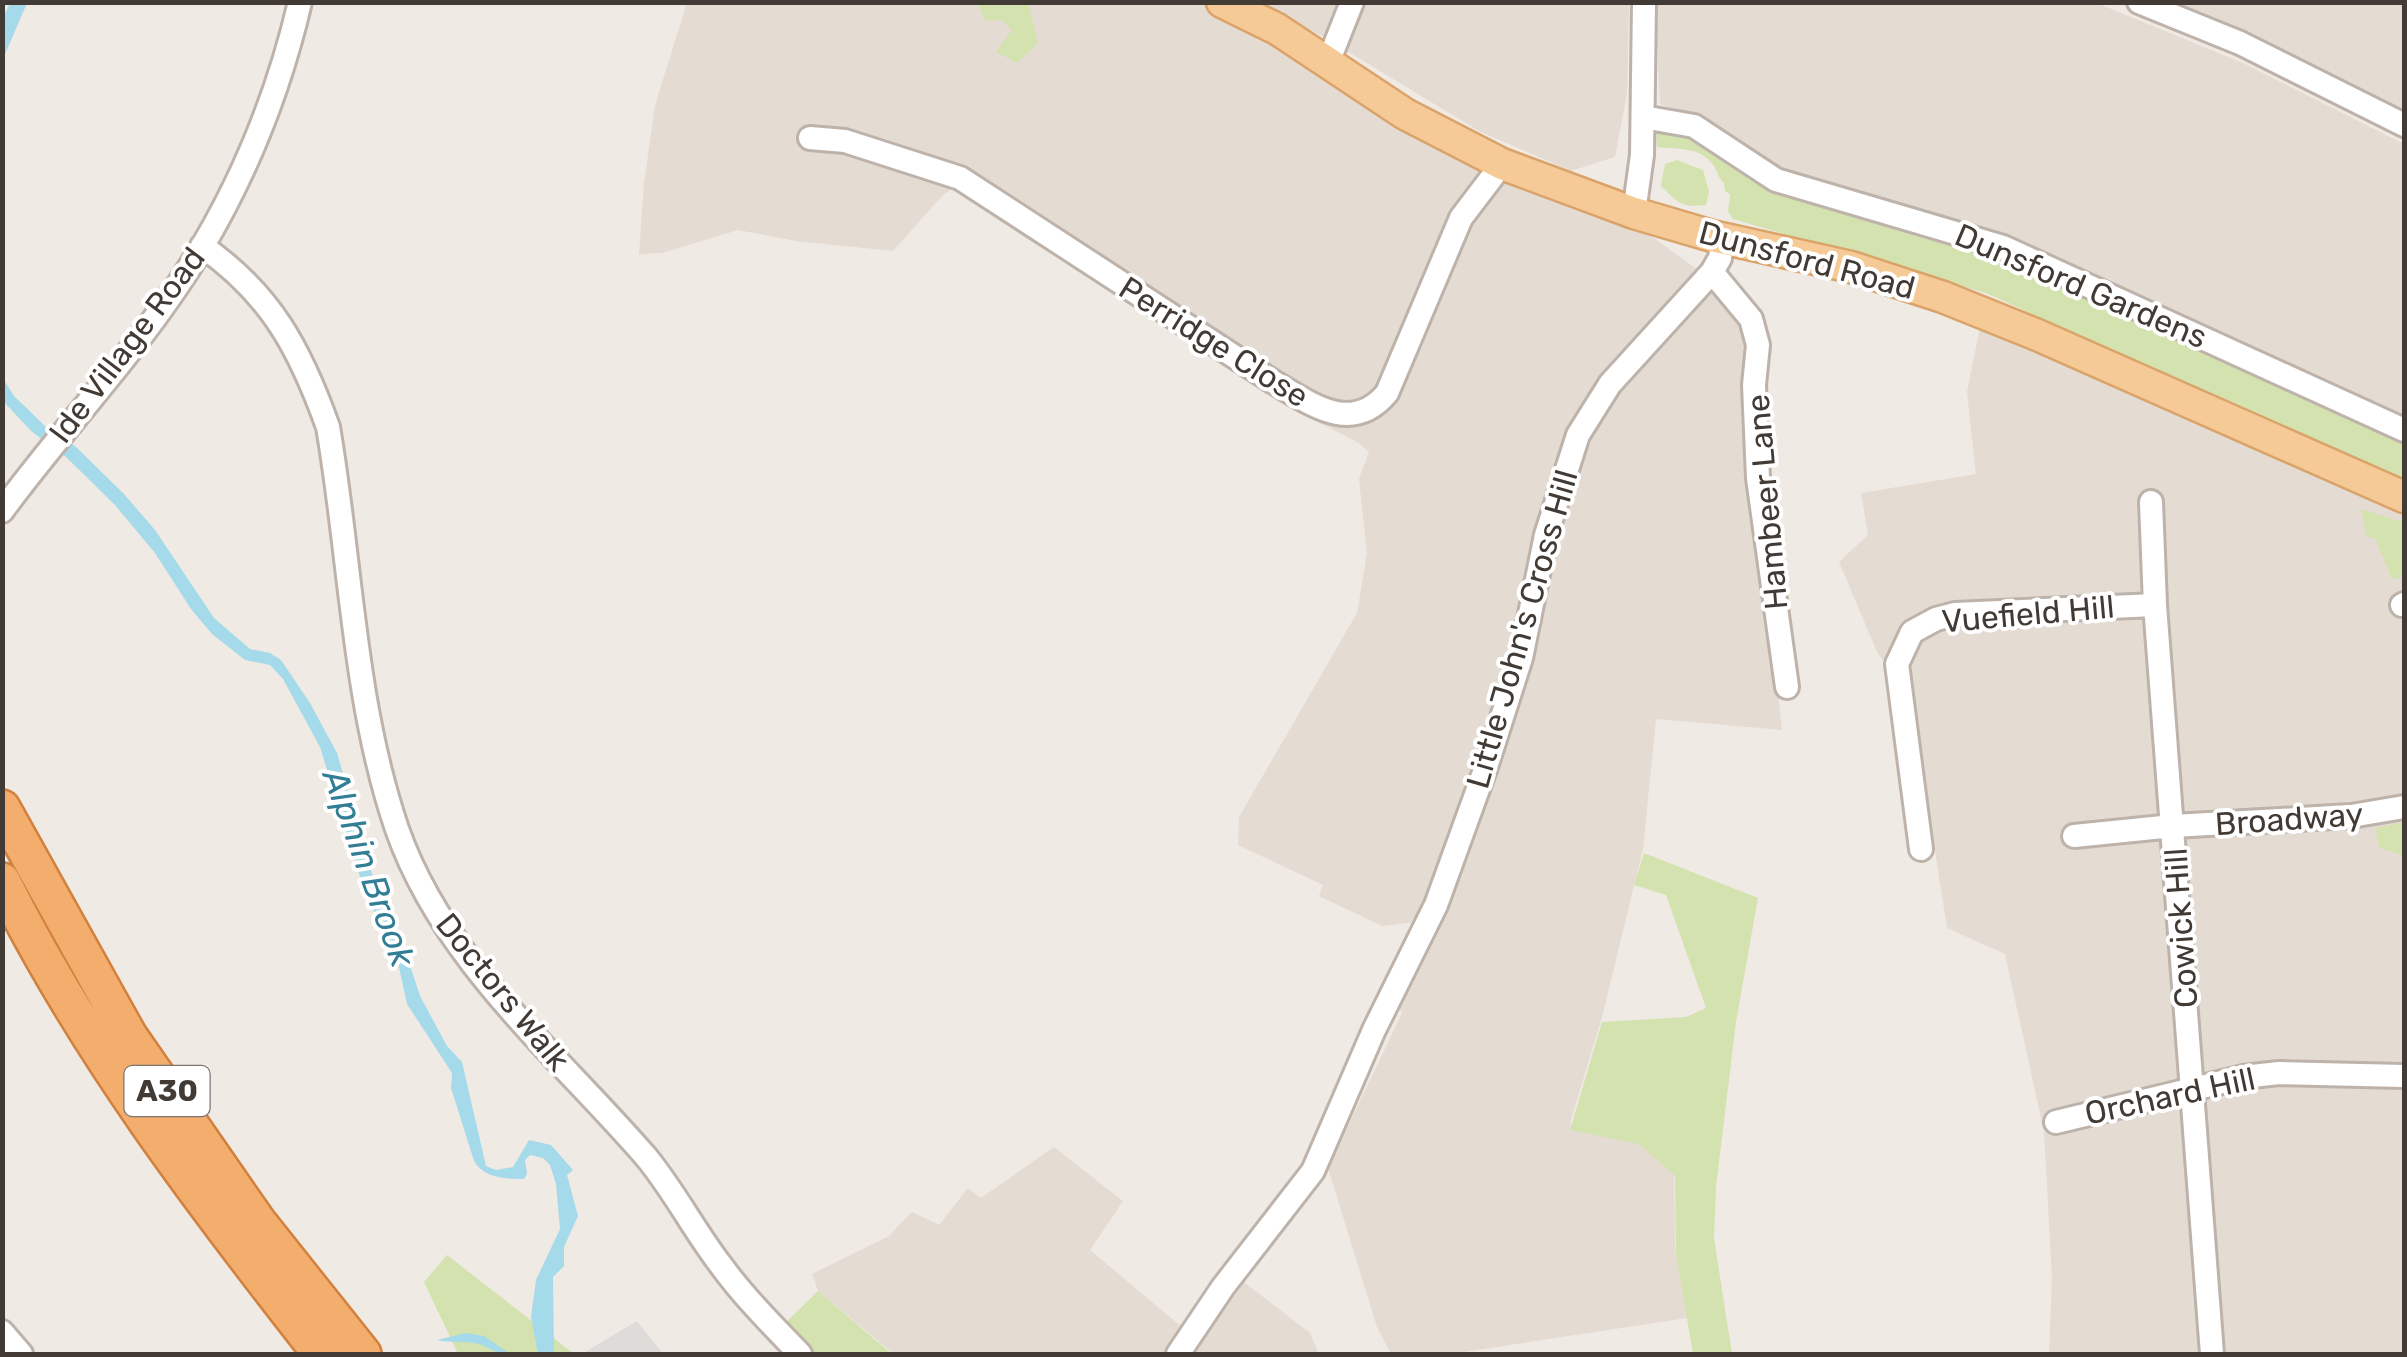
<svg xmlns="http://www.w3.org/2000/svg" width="2407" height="1357" font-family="Rubik,sans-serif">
<rect width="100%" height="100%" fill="#f0eae4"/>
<path fill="#e4dbd2" d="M1191 2 1216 7 1474 168 1544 192 1551 200 1575 210 1651 236 1723 288 1742 317 1746 387 1782 730 1656 719 1643 849 1602 1017 1570 1123 1639 1137 1674 1169 1675 1247 1687 1318 1451 1354H1391L1377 1327 1328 1168 1402 1013 1384 990 1416 922 1382 926 1319 896 1323 885 1238 845 1239 817 1357 613 1367 553 1359 479 1369 452 1359 443 1310 418 968 189H952L943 195 893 251 796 241 738 230 662 253 639 254 644 184 655 105 687 3Z
M1256 3H1629L1627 93 1615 157 1571 171 1479 131 1322 36Z
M1655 3H2097L2243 63 2404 144V424L1791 181 1687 114 1660 104Z
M2164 3H2404V117Z
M1981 322 2404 503V1354H2049L2052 1278 2044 1132 2005 954 1947 928 1910 689 1878 654 1839 562 1868 535 1861 493 1976 474 1967 392Z
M1054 1147 1123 1201 1090 1250 1196 1339 1241 1280 1310 1333 1319 1354H894L818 1291 812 1274 889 1236 912 1212 939 1225 968 1188 981 1198Z"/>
<path fill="#d4e2af" d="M977 3H1028L1038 43 1017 63 996 52 1012 30 1001 20 985 21Z
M1662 126H1676L1760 178 1807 202 1976 245 2404 438V487L2276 432 2156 370 1986 293 1733 219 1728 211 1730 194 1725 191 1724 183C1717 177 1718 170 1711 162 1697 146 1676 150 1657 147L1656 132Z
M1677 160 1703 170 1709 192 1706 205C1679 208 1678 202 1661 186L1665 164Z
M2361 509 2404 523V576L2392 580 2375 538 2367 537Z
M2404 822V856L2379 847 2375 828Z
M1644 853 1758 898 1736 1022 1716 1187 1714 1238 1732 1354H1693L1676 1255 1675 1176 1639 1144 1570 1130 1602 1022 1686 1017 1706 1008 1666 895 1634 885Z
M447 1255 574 1354H458L424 1282Z
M818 1291 892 1354H785L770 1338Z"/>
<path fill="#dedbd9" d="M637 1321 663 1354H582Z"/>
<path fill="#a4daea" d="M10 3H27L3 59V18Z
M2 377 14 396 45 426 75 446 124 494 155 530 214 618 250 649 270 653 281 660 310 703 337 753 380 901 404 947 420 996 447 1046 462 1062 486 1166 496 1170 513 1167 529 1140 551 1145 573 1170 567 1175 578 1216 564 1247V1266L553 1277 554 1354H538L531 1317 536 1280 560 1229 556 1184 550 1165 543 1158 530 1155 525 1160 527 1174 524 1179C505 1179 484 1178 474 1161L451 1088 452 1073 407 1004 398 963 364 890 320 747 283 679 270 665 245 660 212 634 191 609 155 553 115 505 66 457 31 431 3 401Z
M466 1333 484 1336 510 1354C497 1355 491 1348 479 1344 466 1341 451 1343 437 1340Z"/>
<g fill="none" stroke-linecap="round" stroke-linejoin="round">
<defs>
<path id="minor" d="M2139 2 2240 43 2404 125
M1329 60 1352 2
M1643 117 1694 126 1776 180 2003 247 2404 430
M810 138 845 141 960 178 1272 381C1310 403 1351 436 1387 393L1461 218 1502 164
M1634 213 1642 155 1644 2
M202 246C271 294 300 349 328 427 351 560 353 700 397 829 443 961 558 1055 647 1158 674 1191 694 1230 720 1264 743 1296 773 1326 800 1354
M1712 272 1751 319 1758 345 1754 385 1758 478 1787 687
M2151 502 2155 605 2212 1354
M2 511C58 435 123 366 176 288 235 201 276 104 300 2
M2402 605 2404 604
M2074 836 2173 826 2351 816 2404 807
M1921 849 1897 664 1912 632 1936 619 1955 614 2155 605
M2056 1122 2243 1077 2279 1073 2404 1076
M2 1332 21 1354
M1178 1354 1223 1287 1313 1171 1374 1030 1436 905 1486 767 1521 658 1546 535 1578 435 1610 384 1712 272 1720 258 1723 238"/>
<path id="major" d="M1222 2 1277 29 1405 114 1502 164 1634 213 1712 236 1851 267 1943 297 2035 334 2404 497"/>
<path id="highway" d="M2 808 129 1036 258 1222 363 1354
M2 881C87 1052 204 1205 321 1354"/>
</defs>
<use href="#minor" stroke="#beb3aa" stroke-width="28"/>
<use href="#major" stroke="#daa369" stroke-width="35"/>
<use href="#highway" stroke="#d1803e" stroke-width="40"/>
<use href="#minor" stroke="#fff" stroke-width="22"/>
<use href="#major" stroke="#f6ca97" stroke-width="30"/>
<use href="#highway" stroke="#f3ae6d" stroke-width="35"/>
</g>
<g text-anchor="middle" stroke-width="8" stroke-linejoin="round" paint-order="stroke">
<rect fill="#fff" stroke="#7b7571" stroke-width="2.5" x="124.5" y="1066" width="85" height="50" rx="8"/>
<g font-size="30" font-weight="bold" fill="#423a34">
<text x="167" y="1101">A30</text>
</g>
<g font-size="32" fill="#423a34" stroke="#fff">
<text transform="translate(1807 260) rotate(15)" y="11">Dunsford Road</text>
<text transform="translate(2081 286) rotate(23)" y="11">Dunsford Gardens</text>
<text transform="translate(1214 342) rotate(32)" y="11">Perridge Close</text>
<text transform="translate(127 345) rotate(-53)" y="11">Ide Village Road</text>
<text transform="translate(1767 502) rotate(-95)" y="11">Hambeer Lane</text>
<text transform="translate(2028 614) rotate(-5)" y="11">Vuefield Hill</text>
<text transform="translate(1522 629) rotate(-74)" y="11">Little John's Cross Hill</text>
<text transform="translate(2289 819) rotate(-4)" y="11">Broadway</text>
<text transform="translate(2181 928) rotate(-94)" y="11">Cowick Hill</text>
<text transform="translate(503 992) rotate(51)" y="11">Doctors Walk</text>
<text transform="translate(2170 1096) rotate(-12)" y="11">Orchard Hill</text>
</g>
<g font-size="35" font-style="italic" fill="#327e96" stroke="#fff">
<text transform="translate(369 868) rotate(70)" y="12">Alphin Brook</text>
</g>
</g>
<rect width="2407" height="1357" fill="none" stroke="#423a34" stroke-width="10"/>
</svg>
